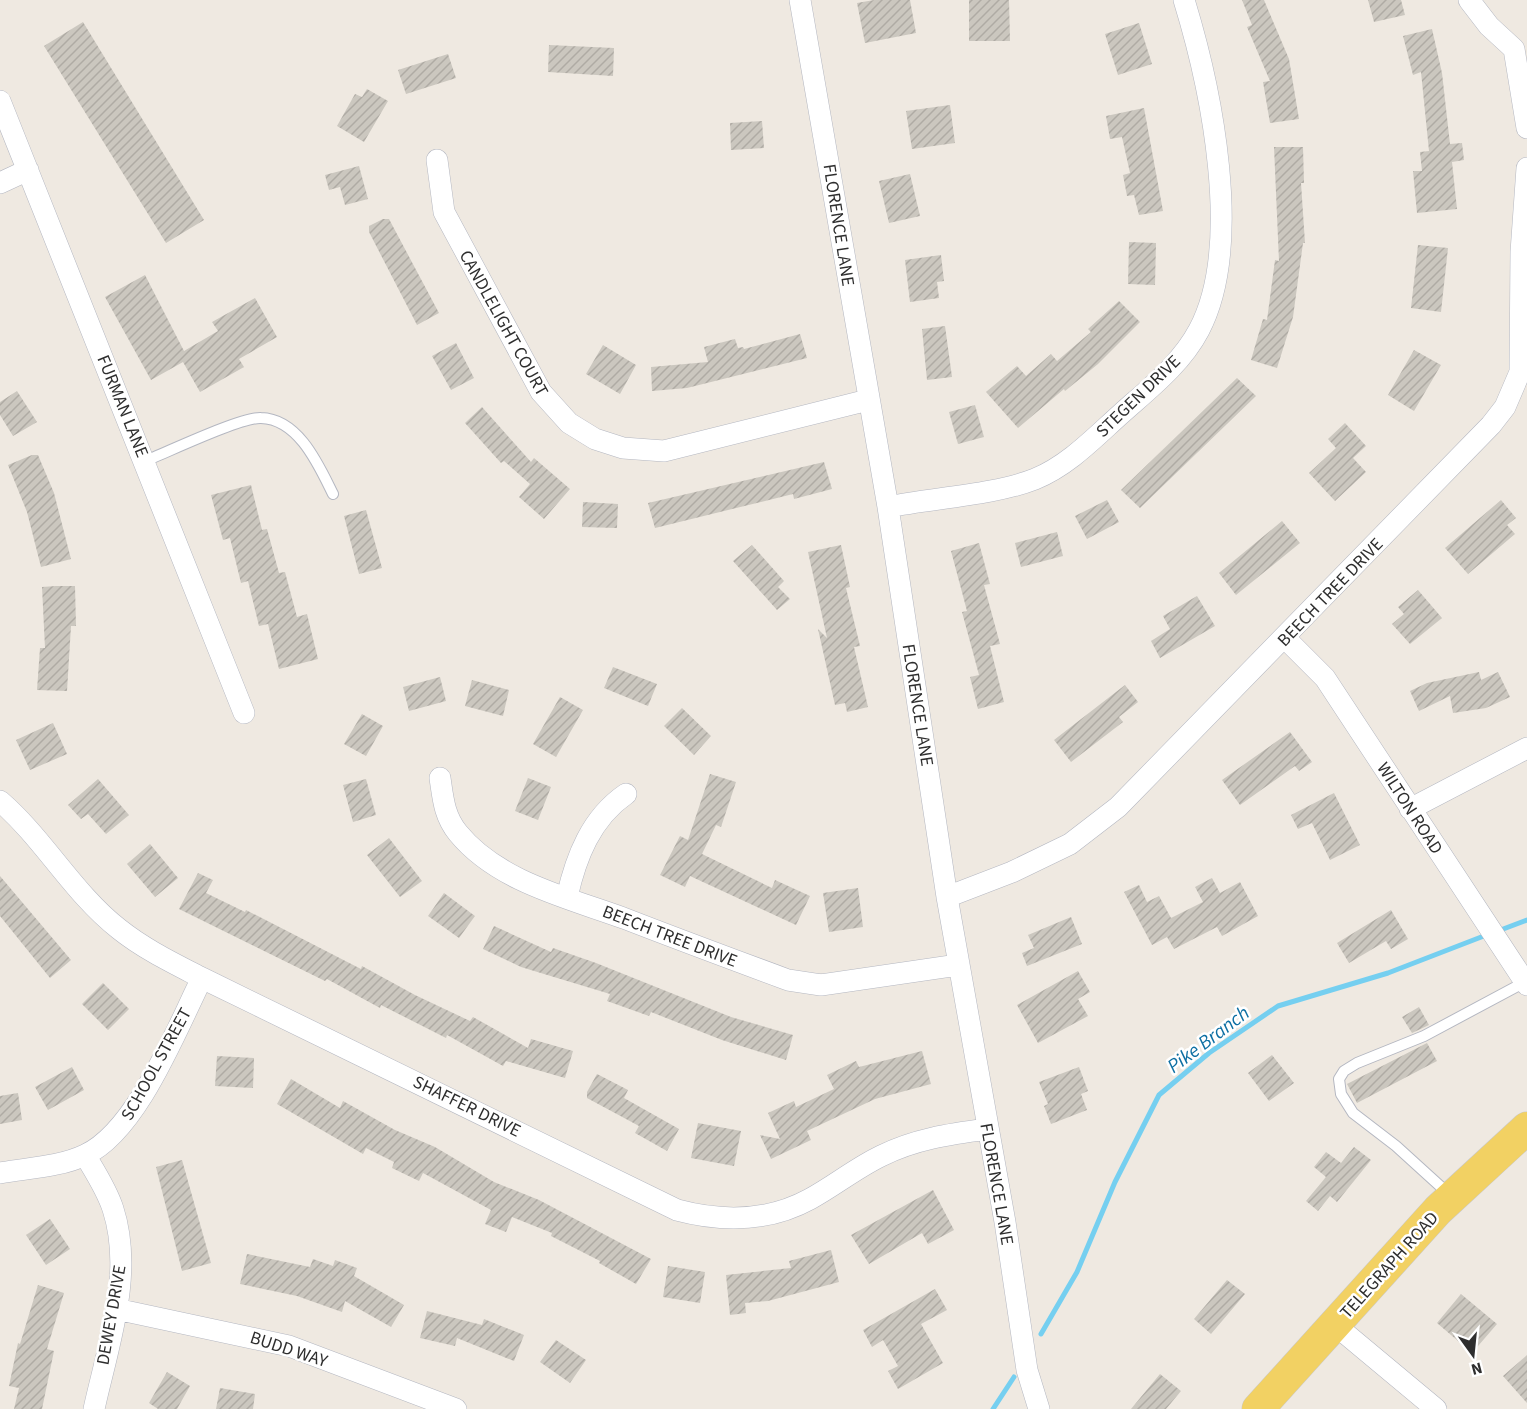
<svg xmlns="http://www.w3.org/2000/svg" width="1527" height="1409" font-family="'Source Sans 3',sans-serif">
<defs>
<pattern id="building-hatch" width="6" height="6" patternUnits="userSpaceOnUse" patternTransform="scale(1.5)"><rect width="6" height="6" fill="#cbc7bf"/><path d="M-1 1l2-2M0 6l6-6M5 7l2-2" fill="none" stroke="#afaba4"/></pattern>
</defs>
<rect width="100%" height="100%" fill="#efe9e1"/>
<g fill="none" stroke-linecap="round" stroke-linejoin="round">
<path stroke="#75cff0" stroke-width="5" d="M1498 931 1527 920
M1041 1334 1077 1272 1115 1182 1159 1095 1209 1053 1278 1006 1388 973 1489 934
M993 1409 1014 1377"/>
</g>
<path fill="url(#building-hatch)" d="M874 0H910L916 33 865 43 857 3Z
M969 0H1009L1010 41H969Z
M1242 0H1264L1289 59 1299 119 1270 123 1263 82 1270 81 1247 27 1252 25Z
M1368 0H1401L1405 15 1374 22Z
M83 22 204 220 166 243 44 46Z
M1139 23 1152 64 1118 75 1105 34Z
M1432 29 1442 73 1450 144 1462 143 1464 160 1452 162 1457 209 1417 213 1413 171H1422L1420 152 1429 151 1421 72 1413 75 1403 36Z
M549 45 614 48 613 76 548 72Z
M448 54 456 78 406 94 398 70Z
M367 89 388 101 364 142 337 126 355 94 362 97Z
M950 105 955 143 912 149 906 111Z
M1144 108 1163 211 1139 215 1134 195 1127 196 1123 175 1130 173 1122 137 1110 139 1106 116Z
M762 121 764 148 731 150 730 123Z
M1274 147H1303L1304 183H1301L1305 243H1303L1293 317 1277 368 1251 360 1263 319 1267 320 1275 260 1279 261Z
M359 166 368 199 345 205 340 187 329 190 325 175Z
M910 174 920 216 889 223 879 181Z
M383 219H389L439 313 417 325 369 232V226Z
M1129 242 1156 243 1155 285 1128 284Z
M1418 245 1448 248 1441 312 1411 308Z
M941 255 944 281 937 282 939 298 910 302 905 260Z
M145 275 184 351 218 331 212 322 255 298 277 337 239 359 244 367 200 392 183 362 151 380 105 297Z
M1119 301 1140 322 1098 364 1065 391 1064 389 1018 428 986 392 1017 366 1026 376 1051 354 1057 361 1091 332 1088 329Z
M945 326 952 377 927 380 922 329Z
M800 334 807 358 687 388 652 391 651 367 708 362 704 347 735 339 738 348 743 347 744 349Z
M456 343 474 378 451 390 432 356Z
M603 345 636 365 620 394 586 374Z
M1414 350 1441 365 1414 411 1388 395Z
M1237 378 1256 396 1140 508 1121 490Z
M17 391 37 422 13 436 0 415V402Z
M975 405 984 437 958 444 949 412Z
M482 407 531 462 534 458 570 489 544 519 519 497 530 484 504 461 501 463 465 423Z
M1345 423 1366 446 1353 458 1366 472 1335 501 1309 473 1336 448 1328 439Z
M32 455H38L54 493 71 559 41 567 27 512 8 465Z
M824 462 832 489 794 499 793 494 655 528 648 503Z
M251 485 262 530 267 529 279 573 285 572 297 617 307 614 318 659 279 669 268 624 259 626 248 581 241 583 230 538 223 540 211 495Z
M1107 500 1119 522 1087 539 1075 516Z
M1501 500 1516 518 1507 525 1515 534 1468 574 1445 548Z
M583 502 618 504 617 528 582 527Z
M366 510 382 568 359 574 344 516Z
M1282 521 1300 543 1236 595 1219 573Z
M1057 532 1063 556 1021 567 1015 543Z
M979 543 990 584 984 585 1000 644 990 646 1004 702 978 709 970 677 979 675 962 612 967 611 951 551Z
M752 545 784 581 778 587 790 599 777 610 733 561Z
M841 545 850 587 846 588 860 646 854 647 868 707 847 712 845 703 835 705 818 629 827 638 808 552Z
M56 586H75L76 626H71L67 691 37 690 40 648H45L42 587Z
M1418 590 1442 618 1410 644 1392 624 1404 614 1398 607Z
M1197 596 1215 626 1160 658 1151 641 1170 629 1163 616Z
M613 667 657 684 648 706 604 688Z
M1479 672 1481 680 1498 672 1510 697 1486 708 1453 713 1450 696 1419 711 1410 691 1427 683Z
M440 677 446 701 409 711 403 687Z
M472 680 509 690 503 716 465 706Z
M1125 685 1138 702 1119 717 1123 722 1071 762 1054 740Z
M560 697 583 710 556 757 533 744Z
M682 708 711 736 694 755 664 726Z
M362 714 383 726 366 756 344 744Z
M53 723 67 754 30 770 16 740Z
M1290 732 1312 762 1299 771 1295 766 1240 805 1222 780Z
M710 774 736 782 721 827 716 825 702 854 772 888 775 880 810 896 796 925 690 876 685 887 660 875 680 836 688 840Z
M528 778 551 787 538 820 515 811Z
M98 779 129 815 106 834 88 814 81 819 68 805Z
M366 779 376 815 353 822 343 785Z
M1334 793 1360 845 1330 860 1312 823 1298 829 1291 815Z
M389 838 422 881 400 897 367 855Z
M150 844 178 878 155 897 127 864Z
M198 873 213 880 206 893 245 912 246 910 361 969 362 966 415 995 470 1021 473 1017 528 1048 531 1039 573 1051 565 1078 506 1061 503 1066 447 1035 446 1038 381 1005 380 1008 327 979 325 981 179 909Z
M0 876 71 960 50 978 0 916Z
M1212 878 1220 893 1240 882 1258 916 1222 936 1217 927 1174 949 1167 937 1152 945 1124 892 1139 885 1147 902 1159 896 1171 918 1203 902 1195 887Z
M858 888 863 927 829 932 823 893Z
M444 893 475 916 459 938 428 916Z
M1391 910 1408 939 1391 949 1386 941 1349 963 1337 943Z
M1071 917 1082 944 1027 966 1022 953 1034 948 1028 935Z
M494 926 551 952 553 948 596 963 731 1017 793 1035 786 1060 722 1040 651 1012 649 1016 607 1001 610 994 521 967 483 949Z
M1078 971 1090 992 1078 999 1088 1016 1038 1043 1017 1005Z
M103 983 129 1009 108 1030 82 1004Z
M1419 1007 1429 1025 1412 1033 1402 1017Z
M1427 1043 1437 1061 1357 1103 1347 1084Z
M922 1051 931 1084 875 1099 807 1131 811 1140 771 1159 760 1135 780 1139 768 1113 794 1101 796 1107 834 1089 827 1075 856 1061 859 1067Z
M1272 1055 1294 1083 1269 1101 1248 1073Z
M217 1056 254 1058 253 1088 215 1086Z
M72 1067 84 1090 48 1110 35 1087Z
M1079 1067 1088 1091 1081 1094 1087 1110 1051 1124 1044 1106 1048 1104 1039 1082Z
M597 1074 628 1090 624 1098 679 1129 667 1151 635 1133 639 1126 587 1098V1092Z
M291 1079 340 1108 343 1101 395 1130 435 1147 494 1182 539 1200 651 1259 636 1284 599 1263 600 1261 551 1236 552 1233 512 1217 506 1232 485 1224 491 1210 423 1173 419 1181 392 1168 394 1162 366 1148 363 1154 277 1104Z
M18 1093 22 1120 0 1124V1096Z
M698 1123 741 1131 734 1166 691 1158Z
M1354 1147 1371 1160 1337 1202 1330 1196 1318 1211 1306 1201 1326 1177 1314 1167 1326 1152 1341 1163Z
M182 1160 211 1263 182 1271 156 1167Z
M933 1190 954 1230 928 1244 922 1233 869 1264 851 1235Z
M50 1219 70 1249 46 1265 26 1235Z
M831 1250 839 1282 768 1301 745 1303 746 1313 730 1315 726 1275 791 1268 789 1261Z
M247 1254 310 1267 313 1259 333 1266 335 1260 357 1268 354 1276 404 1305 391 1327 345 1301 342 1312 297 1296 240 1284Z
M668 1266 705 1272 700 1303 663 1297Z
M1227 1280 1245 1294 1211 1334 1194 1319Z
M38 1285 64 1293 47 1349 54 1351 42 1409H14L19 1388 9 1386 18 1343 20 1344Z
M935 1289 947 1310 921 1324 943 1363 898 1389 888 1371 898 1366 883 1340 872 1347 863 1330Z
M1461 1294 1497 1324 1472 1353 1437 1323Z
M427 1311 482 1325 484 1319 524 1335 514 1361 457 1338 455 1346 420 1338Z
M556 1340 586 1360 570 1383 540 1362Z
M1527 1355V1403L1503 1376Z
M167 1372 190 1386 177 1409H158L149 1403Z
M1160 1374 1181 1391 1166 1409H1131Z
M220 1388 255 1394 253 1409H216Z"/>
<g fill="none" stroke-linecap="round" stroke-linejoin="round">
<defs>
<path id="service" d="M145 461C168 452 241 417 261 418 299 419 319 466 333 494
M1451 1196 1396 1146 1353 1113 1341 1094 1339 1079 1344 1071 1357 1063 1424 1036 1525 982"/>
<path id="minor" d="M800 0 888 507 947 897 1005 1222 1027 1370 1039 1409
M1469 0 1489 26 1514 49 1527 128
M0 101 244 713
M437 160 444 212 541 392 569 423 595 439 623 448 664 451 868 400
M0 183 28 170
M888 507C932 498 995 495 1035 479 1069 465 1095 437 1122 413 1150 388 1181 364 1199 330 1244 245 1211 88 1184 0
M1285 638 1325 678 1527 985
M440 778C443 798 444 816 458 833 498 882 569 898 626 919 680 940 734 960 788 980L821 985 958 965
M0 801C44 839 73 893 119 929 144 949 173 963 202 978L677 1210C722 1222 768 1222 810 1199 834 1186 856 1168 881 1156 915 1139 950 1134 987 1129
M1410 809 1527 748
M567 897C576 857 591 818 626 794
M947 897 1012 872 1070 844 1118 807 1491 425 1505 407 1520 372 1521 252 1527 168
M85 1155C95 1172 107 1190 113 1209 134 1274 108 1345 94 1409
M0 1173C27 1168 60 1167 85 1155 137 1131 176 1030 202 978
M116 1309 289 1346 456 1409
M1334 1324 1436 1409"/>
<path id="primary" d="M1258 1409 1438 1210 1527 1128"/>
</defs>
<use href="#service" stroke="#b4b7c1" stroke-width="12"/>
<use href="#minor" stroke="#b4b7c1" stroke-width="22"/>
<use href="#primary" stroke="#c9c9c9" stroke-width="33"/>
<use href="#service" stroke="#fff" stroke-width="10"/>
<use href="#minor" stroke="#fff" stroke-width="21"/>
<use href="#primary" stroke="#f2d163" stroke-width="32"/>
</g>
<g text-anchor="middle" stroke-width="5" stroke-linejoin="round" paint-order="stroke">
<g font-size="18" fill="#2e2e2e" stroke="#fff">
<text transform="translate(839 225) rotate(81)" y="6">FLORENCE LANE</text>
<text transform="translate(504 323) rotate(61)" y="6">CANDLELIGHT COURT</text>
<text transform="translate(1138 396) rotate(-44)" y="6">STEGEN DRIVE</text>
<text transform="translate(123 406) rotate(68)" y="6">FURMAN LANE</text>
<text transform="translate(1330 592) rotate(-46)" y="6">BEECH TREE DRIVE</text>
<text transform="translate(918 705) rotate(81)" y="6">FLORENCE LANE</text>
<text transform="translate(1410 808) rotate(57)" y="6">WILTON ROAD</text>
<text transform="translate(670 936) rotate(21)" y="6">BEECH TREE DRIVE</text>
<text transform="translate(156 1064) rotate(-61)" y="6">SCHOOL STREET</text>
<text transform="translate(467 1106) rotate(26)" y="6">SHAFFER DRIVE</text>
<text transform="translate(997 1184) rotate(80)" y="6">FLORENCE LANE</text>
<text transform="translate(1389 1265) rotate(-48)" y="6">TELEGRAPH ROAD</text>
<text transform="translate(111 1315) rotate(-80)" y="6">DEWEY DRIVE</text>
<text transform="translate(289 1349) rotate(18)" y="6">BUDD WAY</text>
</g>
<g font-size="20" font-style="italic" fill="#0d6fa3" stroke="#fff">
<text transform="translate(1208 1039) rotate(-37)" y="7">Pike Branch</text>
</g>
</g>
<g transform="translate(1473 1355) rotate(165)" stroke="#ffffff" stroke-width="4.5" paint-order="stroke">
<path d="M0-4.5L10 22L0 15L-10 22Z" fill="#2e2e2e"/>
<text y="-9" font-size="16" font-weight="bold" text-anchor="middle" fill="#2e2e2e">N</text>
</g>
</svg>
